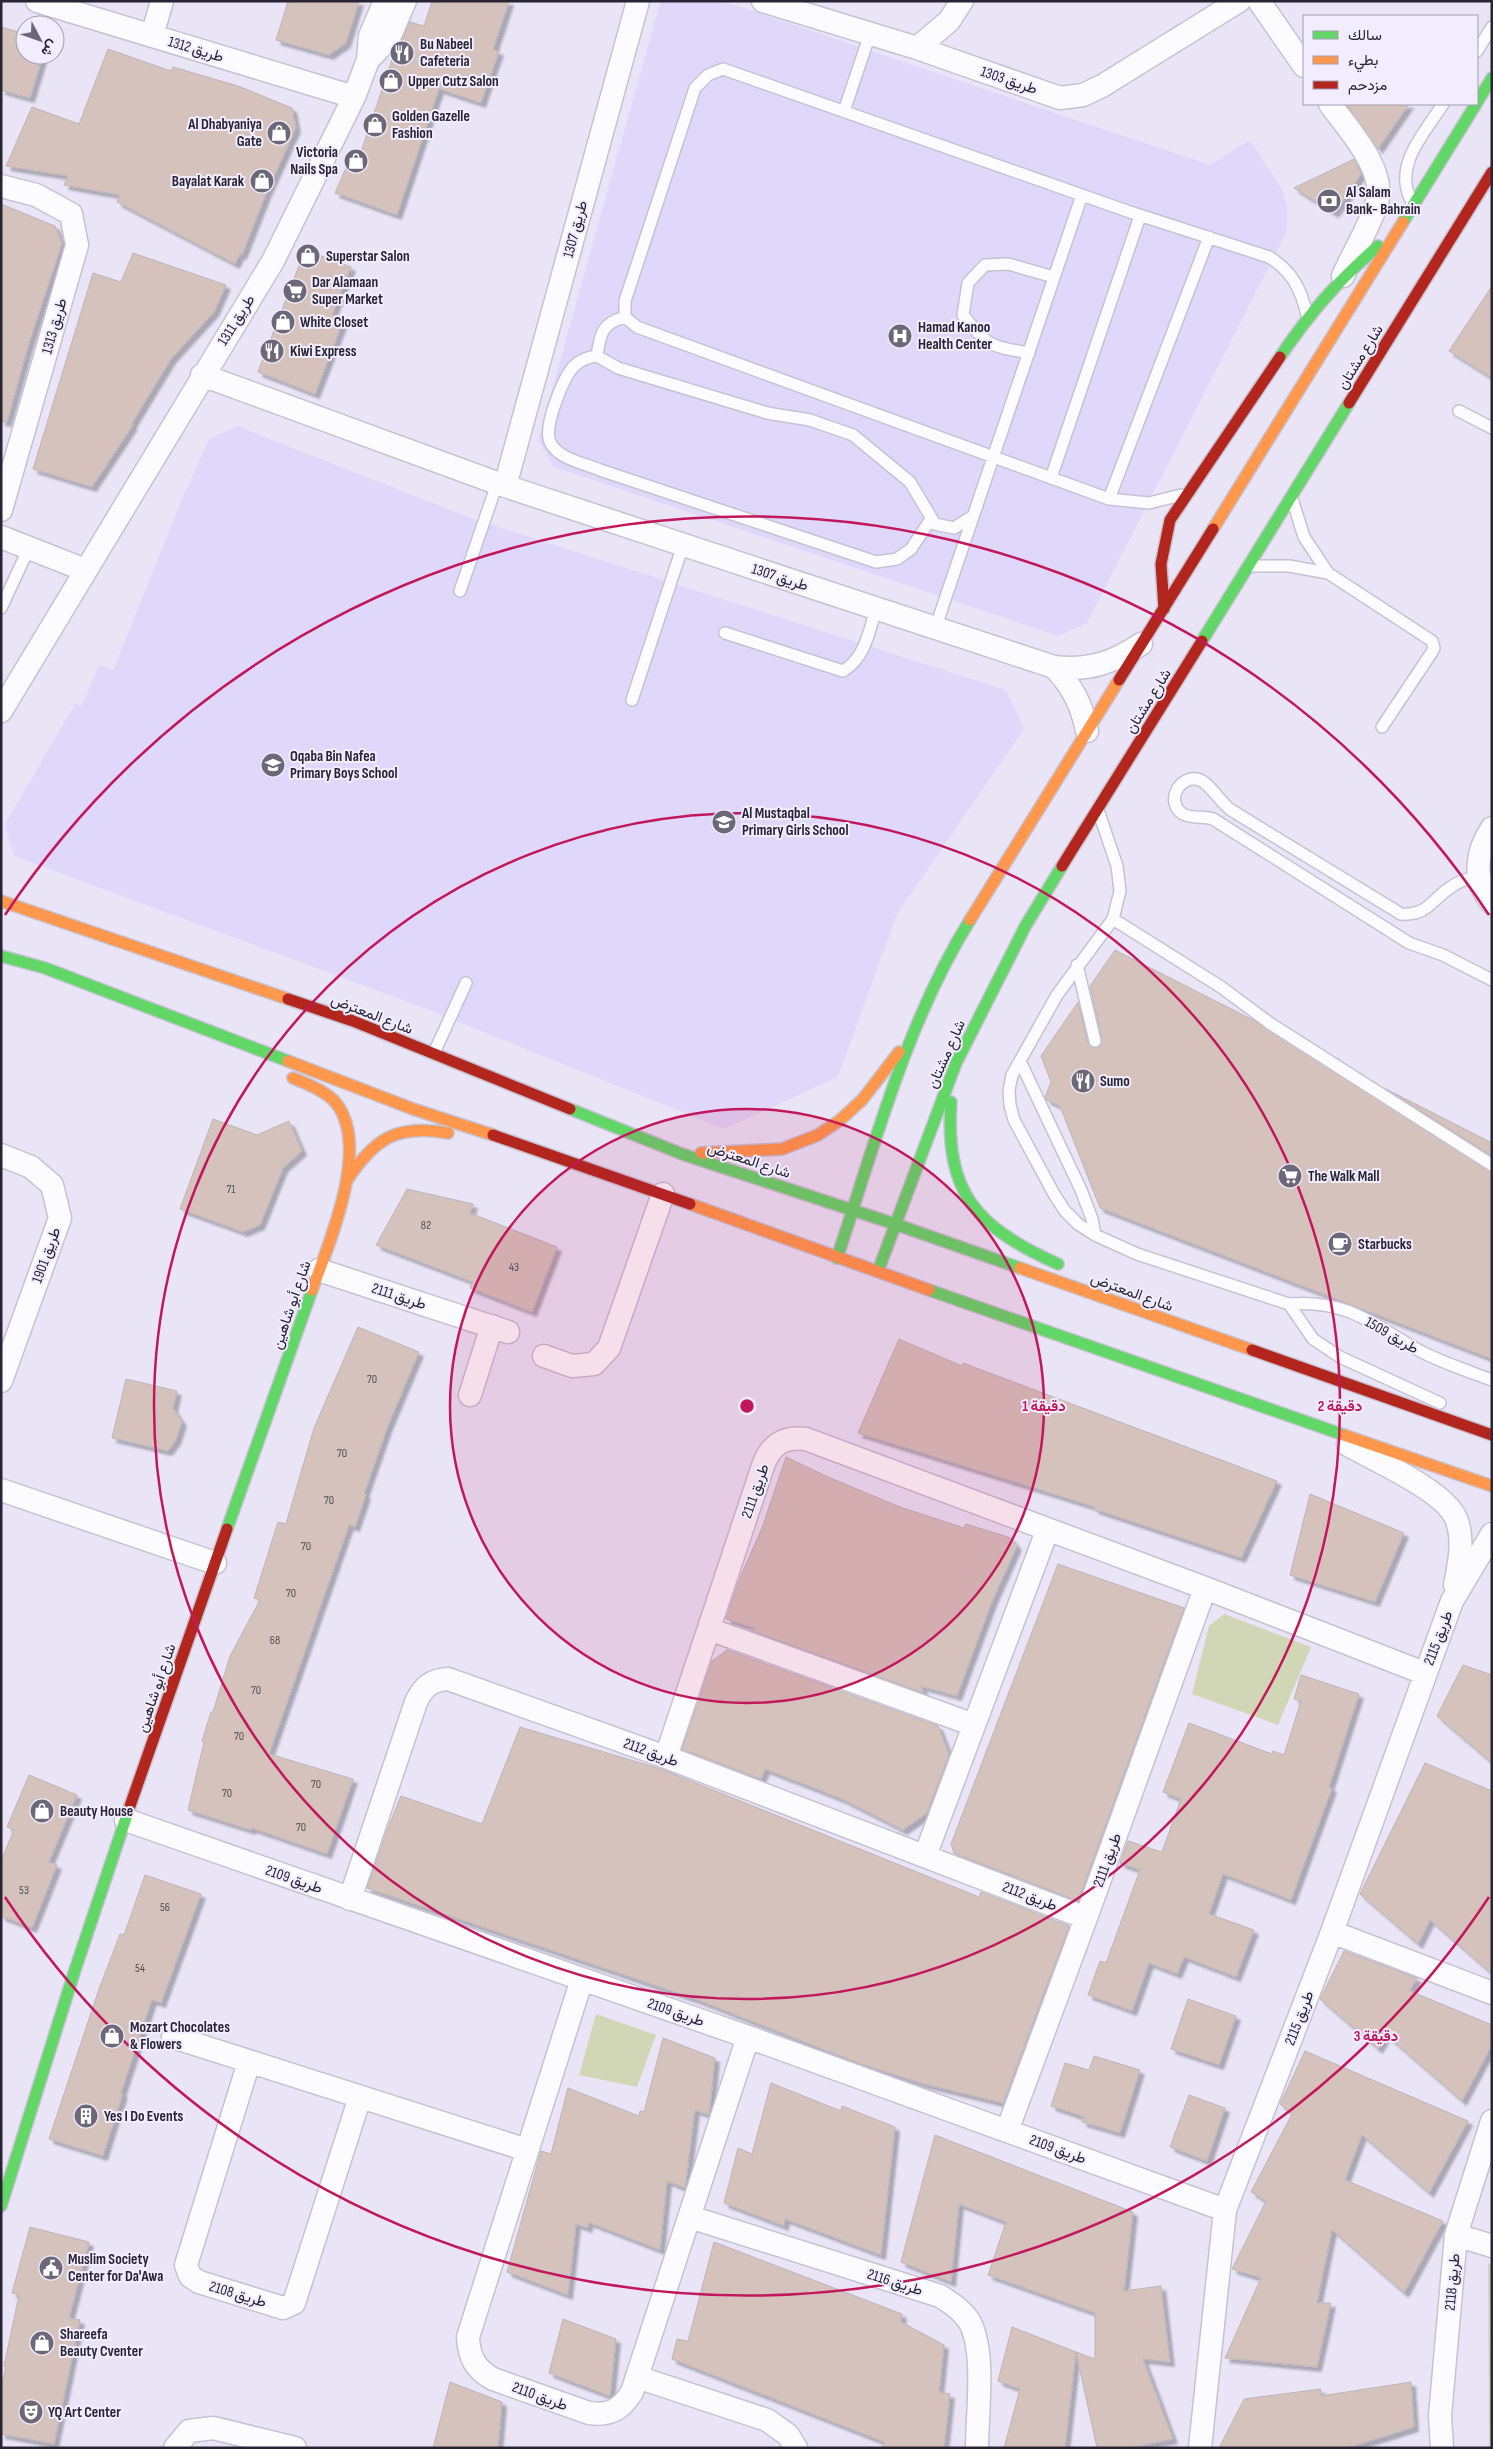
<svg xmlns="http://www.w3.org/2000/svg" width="1493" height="2449" font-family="'Sofia Sans Condensed',Vazirmatn,sans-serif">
<defs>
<filter id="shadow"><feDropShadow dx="4.5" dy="4.5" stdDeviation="1" flood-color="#0004"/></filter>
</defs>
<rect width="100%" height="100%" fill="#e9e5f7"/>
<path fill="#e0d8fb" d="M664 1H723L1210 165 1250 140 1282 189 1287 206V231L1087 623 1058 636 554 467 538 440 660 3Z
M237 426 471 518 1006 690 1024 729 897 914 838 1077 724 1129 424 1008 14 856 5 824 75 704 82 706 99 665 113 670 179 506 209 439Z"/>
<path fill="#d1d6b7" d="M1224 1614 1311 1647 1278 1725 1192 1694 1209 1626Z
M596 2014 656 2035 637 2087 579 2075Z
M1488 2263 1492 2265V2448H1489Z"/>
<path fill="#d6c2bd" stroke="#bdb4b7" filter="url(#shadow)" d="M288 1H359L346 43 329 55 276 40Z
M432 1H509L493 50 499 51 481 103 439 89 397 215 335 193 353 152 360 155 395 51 401 43 410 22 424 26Z
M1 27 25 34V55H43L30 98 1 90Z
M108 49 171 71 173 67 238 86 292 108 296 128 266 194 242 255 240 254 235 264 117 202 120 195 64 185 68 176 6 166 32 107 79 124Z
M1346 104H1409L1378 149Z
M1354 159 1361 174 1354 185 1355 186 1334 213 1294 188Z
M1 204 55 226 62 243 29 343 7 422 1 421Z
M305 250 351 267 332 315 344 319 315 394 258 372Z
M133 253 226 285 214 312 171 359 131 425H133L92 487 33 469 93 273 121 282Z
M1492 286V378L1449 351Z
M1115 950 1255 1021 1492 1172V1359L1100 1208 1060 1106 1047 1100 1045 1097 1051 1082 1041 1056 1078 1002 1088 1043 1093 1048 1100 1046 1102 1039 1090 986Z
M1386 1089 1492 1143V1156Z
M213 1119 257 1135 289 1121 302 1151 283 1168 260 1225 243 1232 180 1209Z
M407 1189 473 1204 470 1213 557 1247 532 1312 470 1288 473 1282 376 1245Z
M358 1327 419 1352 387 1428 364 1494 366 1495 355 1527 349 1525 269 1754 353 1779 327 1854 252 1828 251 1830 188 1810 204 1742 202 1741 211 1712H213L230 1656 260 1600 254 1598 278 1522 286 1524 314 1428Z
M899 1339 962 1366 963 1363 1277 1481 1241 1558 1094 1509 1095 1507 858 1433Z
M126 1379 177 1391 173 1408 182 1422 176 1440 168 1451 112 1438Z
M786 1457 828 1477 900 1507 964 1528 966 1524 1011 1538 1017 1546 991 1604 957 1696 921 1686 924 1693 752 1631 755 1628 726 1619 739 1580 762 1528Z
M1310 1494 1404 1533 1375 1602 1290 1575Z
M1058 1564 1184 1608 1078 1901 954 1853 951 1844Z
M727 1650 938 1726 949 1754 927 1813 903 1830 842 1799 765 1769 761 1779 682 1749 712 1661Z
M1463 1665 1492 1675V1763L1437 1716Z
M1301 1675 1359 1694 1329 1787 1332 1788 1291 1900 1223 1874 1209 1914 1254 1930 1236 1977 1184 1957 1177 1974 1149 1963 1132 2011 1088 1995 1100 1961 1106 1963 1140 1870 1120 1863 1128 1841 1162 1852 1181 1799 1163 1792 1189 1723 1272 1754 1273 1751 1284 1755 1301 1701 1294 1699Z
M520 1727 661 1769 979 1897 981 1892 1069 1926 1003 2103 924 2084 858 2063 698 2000 367 1888 389 1825 401 1796 482 1824Z
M1425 1763 1492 1791V1974L1430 1920 1418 1944 1360 1894Z
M29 1775 77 1795 49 1862 57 1865 32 1928 1 1916V1861L14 1830 7 1827Z
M145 1875 201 1894 161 2003 152 2000 121 2093H123L103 2156 49 2139 99 1989 120 1934 124 1935Z
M1344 1951 1417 1978 1410 1991 1492 2025V2045L1462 2101 1386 2035 1378 2049 1320 1999Z
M1188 1999 1236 2016 1219 2065 1171 2049Z
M663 2038 715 2058 709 2115 695 2110 685 2188 667 2181 660 2250 588 2222V2228L576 2224 568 2295 507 2272 541 2151 551 2154 568 2088 639 2116 640 2111 644 2112Z
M1305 2051 1468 2121 1429 2193 1362 2135 1345 2180 1443 2221 1404 2293 1332 2230 1317 2303H1331L1317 2367 1225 2358 1261 2278 1232 2269 1266 2201 1251 2192 1292 2114 1280 2104Z
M1094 2056 1140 2070 1120 2133 1082 2122 1084 2117 1051 2106 1065 2063 1089 2070Z
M771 2083 841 2111 842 2106 895 2127 881 2255 785 2219 784 2226 724 2203 738 2148 752 2154Z
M1189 2095 1225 2108 1207 2161 1170 2147Z
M935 2135 1133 2212 1124 2291 1161 2286 1170 2362 1143 2359 1173 2439 1129 2448H1097L1076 2352 1095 2359V2313L988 2275 1006 2222 959 2204 951 2282 901 2262Z
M30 2227 89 2242 69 2318 80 2320 54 2444 1 2434V2391L6 2366H4L19 2295 12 2293Z
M714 2242 902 2314 901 2322 944 2345 939 2392 950 2394 944 2448H882L884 2442 672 2359 677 2339 688 2341Z
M563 2319 616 2339 610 2396 549 2373Z
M1012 2327 1076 2352 1065 2448H1004L1020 2389 998 2381Z
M450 2382 502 2402 498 2448H433Z
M1411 2382 1414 2427 1347 2448H1219L1244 2399 1321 2389V2396Z"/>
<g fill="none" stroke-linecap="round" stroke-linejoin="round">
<defs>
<path id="lane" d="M1477 51 1492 27
M844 111 870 34
M1412 202C1392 166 1424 134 1443 104
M625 317C602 323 600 334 597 356L618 368 767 413 810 420 853 435 910 482 935 524 954 528 973 516
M1029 353C990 346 988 347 963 315L968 283 985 265 1008 264 1054 277
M597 356C588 357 580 360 573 367 563 379 543 427 550 442 558 459 584 463 600 470L876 562 897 559 911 549 931 519
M1459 411 1492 428
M1051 478 1140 216
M1181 495 1149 503 1109 499 637 327 625 317V301L695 88 708 75 723 69 1130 212 1269 257C1292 271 1301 289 1307 315
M1109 499 1209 237
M1293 502 1304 537 1328 573
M1249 566H1289L1328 573 1432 641 1434 648 1432 652 1382 727
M460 591 497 484
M1 608 29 548
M935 629 1082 195
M725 633 843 671C865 658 869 632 876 609
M632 700 683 545
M1099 813 1117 866 1120 891 1113 919 1057 995 1012 1075 1009 1090 1010 1105 1014 1120 1054 1194 1065 1211 1078 1224 1095 1235 1137 1254 1289 1304 1313 1339 1340 1357 1440 1403
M1477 876C1468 879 1459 881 1451 887 1432 899 1428 916 1401 914L1231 810C1221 803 1209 783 1200 780 1180 773 1164 802 1183 814 1192 819 1204 816 1213 819L1409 943 1443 955 1492 980
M1113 919 1221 987 1271 1024 1492 1165
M1077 965 1095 1041
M434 1053 466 983
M1020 1061 1081 1190 1092 1219 1095 1235
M1289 1304C1348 1299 1373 1325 1420 1351 1443 1363 1468 1371 1492 1380"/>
<path id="street" d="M37 1 354 97
M763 1 917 48 1060 98 1083 95 1102 86 1239 1
M1259 1 1304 66
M152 36 162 1
M917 48 949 21 962 1
M368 60 389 38 405 1
M1330 104C1348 129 1386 169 1377 202 1371 224 1353 253 1343 276
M1 186 36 195 71 214 77 245 1 510
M202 375 505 486 1054 667C1088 671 1113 663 1141 644
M505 486 638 1
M1 537 85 570
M1054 667C1072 686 1082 705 1087 731
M1 711 273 261 354 97 368 60 370 36 385 1
M1492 828C1476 852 1472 879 1492 903
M1 1155 31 1167 52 1185 60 1218 1 1381
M319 1270 508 1332
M544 1356 572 1366 594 1364 609 1348 663 1194
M470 1395 492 1326
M1348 1445C1376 1461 1448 1492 1457 1521 1464 1541 1459 1565 1455 1585
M1 1490 215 1563
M709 1629 974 1725
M666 1757 764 1463C772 1444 785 1436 806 1439L1205 1588 1424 1673
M126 1820 748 2037 1225 2210
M925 1856 1047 1531
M350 1899 416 1702C423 1687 431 1680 448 1679L666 1757 1086 1918
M1332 1932 1492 1993
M582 1979 468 2337C469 2357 475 2369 493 2379L589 2413C609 2416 621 2410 632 2392L748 2037
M173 2037 527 2150
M249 2062 186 2265 190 2276 199 2282 283 2308 294 2303 360 2097
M1007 2131 1086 1918 1205 1588
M690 2217 940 2296C951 2303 962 2310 969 2321 986 2350 977 2413 977 2448
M1456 2235 1492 2246
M637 2377 767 2420 788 2435 796 2448
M175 2448 189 2431 213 2428 295 2448
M1200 2448 1225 2210 1332 1932 1452 1601 1492 1534
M1442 2448 1440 2416 1456 2235 1492 2121"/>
<path id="fast" d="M1477 102 1492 78
M1403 222 1476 104
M1280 357C1311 311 1337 282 1378 246
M1202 641 1349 403
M1 956 45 968 288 1061
M951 1102C945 1195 977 1227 1058 1264
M570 1109 682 1154 895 1224 1020 1268
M837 1258C875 1144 906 1023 970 920
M878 1271 956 1063 1026 925 1062 866
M929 1290 1344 1435
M227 1529 312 1290
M1 2206 75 1970 130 1806"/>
<path id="slow" d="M1213 529 1403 222
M1 901 288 999
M970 920 1119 680
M288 1061 413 1109 493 1135
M293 1078C307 1084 326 1091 336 1103 371 1147 329 1243 312 1290
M701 1153 782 1149 818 1135 839 1121 862 1100 899 1052
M347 1180C375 1138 397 1124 448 1133
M690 1204 929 1290
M1020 1268 1252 1350
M1344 1435 1492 1486"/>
<path id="jam" d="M1349 403 1492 172
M1164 609 1161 564 1170 520 1280 357
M1119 680 1213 529
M1062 866 1202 641
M288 999 353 1021 570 1109
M493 1135 690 1204
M1252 1350 1492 1435
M130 1806 227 1529"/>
</defs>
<use href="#lane" stroke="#c6c2d2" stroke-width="14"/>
<use href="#street" stroke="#c6c2d2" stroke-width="25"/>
<use href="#fast" stroke="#c6c2d2" stroke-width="14"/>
<use href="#slow" stroke="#c6c2d2" stroke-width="14"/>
<use href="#jam" stroke="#c6c2d2" stroke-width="14"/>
<use href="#lane" stroke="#fcfbfe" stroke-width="11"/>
<use href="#street" stroke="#fcfbfe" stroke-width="22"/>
<use href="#fast" stroke="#63d668" stroke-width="11"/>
<use href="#slow" stroke="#ff974d" stroke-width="11"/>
<use href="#jam" stroke="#b3261e" stroke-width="11"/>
</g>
<circle cx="747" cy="1406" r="297" fill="#c2185b" fill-opacity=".12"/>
<g fill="none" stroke="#c2185b" stroke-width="2.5">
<circle cx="747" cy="1406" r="297"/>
<circle cx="747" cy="1406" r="593"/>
<path d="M1489 1897A890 890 0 0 1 5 1897M5 915A890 890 0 0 1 1489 915"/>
</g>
<defs>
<symbol id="restaurant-disc" viewBox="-11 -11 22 22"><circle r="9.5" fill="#6c6878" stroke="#f1edfe"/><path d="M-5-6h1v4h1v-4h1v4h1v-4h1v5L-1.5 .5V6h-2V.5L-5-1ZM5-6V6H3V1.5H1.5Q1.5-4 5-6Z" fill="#fff"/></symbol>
<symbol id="shop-disc" viewBox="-11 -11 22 22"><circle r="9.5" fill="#6c6878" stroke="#f1edfe"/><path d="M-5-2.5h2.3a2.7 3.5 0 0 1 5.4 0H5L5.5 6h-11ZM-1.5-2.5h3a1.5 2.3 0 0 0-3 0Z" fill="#fff"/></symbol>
<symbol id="bank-disc" viewBox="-11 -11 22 22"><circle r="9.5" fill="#6c6878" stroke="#f1edfe"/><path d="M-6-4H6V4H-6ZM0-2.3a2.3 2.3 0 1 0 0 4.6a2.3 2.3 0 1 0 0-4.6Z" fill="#fff"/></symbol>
<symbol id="supermarket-disc" viewBox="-11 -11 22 22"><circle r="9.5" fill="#6c6878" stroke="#f1edfe"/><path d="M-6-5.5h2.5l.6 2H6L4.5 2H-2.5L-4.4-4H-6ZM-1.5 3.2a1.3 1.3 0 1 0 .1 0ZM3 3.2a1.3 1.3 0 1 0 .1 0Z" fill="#fff"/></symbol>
<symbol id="hospital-disc" viewBox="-11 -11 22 22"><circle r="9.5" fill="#6c6878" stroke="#f1edfe"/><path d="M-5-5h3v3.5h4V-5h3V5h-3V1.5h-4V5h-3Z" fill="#fff"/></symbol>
<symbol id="school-disc" viewBox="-11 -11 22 22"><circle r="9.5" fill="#6c6878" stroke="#f1edfe"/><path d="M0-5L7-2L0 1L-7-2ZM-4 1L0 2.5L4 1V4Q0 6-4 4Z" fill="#fff"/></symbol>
<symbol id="cafe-disc" viewBox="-11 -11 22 22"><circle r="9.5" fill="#6c6878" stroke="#f1edfe"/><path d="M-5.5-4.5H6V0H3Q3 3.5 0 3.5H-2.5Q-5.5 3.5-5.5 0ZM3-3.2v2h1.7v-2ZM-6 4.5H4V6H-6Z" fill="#fff"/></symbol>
<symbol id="building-disc" viewBox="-11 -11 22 22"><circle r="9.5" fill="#6c6878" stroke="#f1edfe"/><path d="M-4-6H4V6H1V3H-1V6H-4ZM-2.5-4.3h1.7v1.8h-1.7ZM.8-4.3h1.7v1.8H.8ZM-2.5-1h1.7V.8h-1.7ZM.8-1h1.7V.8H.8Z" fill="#fff"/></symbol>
<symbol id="civic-disc" viewBox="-11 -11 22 22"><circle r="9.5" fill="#6c6878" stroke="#f1edfe"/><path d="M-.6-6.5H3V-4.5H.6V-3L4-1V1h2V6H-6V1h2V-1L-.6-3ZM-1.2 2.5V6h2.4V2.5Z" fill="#fff"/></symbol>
<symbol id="theatre-disc" viewBox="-11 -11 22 22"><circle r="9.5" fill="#6c6878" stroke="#f1edfe"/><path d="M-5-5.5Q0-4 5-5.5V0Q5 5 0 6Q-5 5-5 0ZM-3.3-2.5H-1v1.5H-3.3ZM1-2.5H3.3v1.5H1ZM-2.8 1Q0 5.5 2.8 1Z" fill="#fff"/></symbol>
</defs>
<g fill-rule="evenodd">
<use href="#restaurant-disc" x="388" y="39" width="28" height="28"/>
<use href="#shop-disc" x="377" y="67" width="28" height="28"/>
<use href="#shop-disc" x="361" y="111" width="28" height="28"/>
<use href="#shop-disc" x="265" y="119" width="28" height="28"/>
<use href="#shop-disc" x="342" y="147" width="28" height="28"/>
<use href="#shop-disc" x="248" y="167" width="28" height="28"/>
<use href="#bank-disc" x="1315" y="187" width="28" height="28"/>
<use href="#shop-disc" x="294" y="242" width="28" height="28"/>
<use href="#supermarket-disc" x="281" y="277" width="28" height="28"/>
<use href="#shop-disc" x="269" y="308" width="28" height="28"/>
<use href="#hospital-disc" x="886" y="322" width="28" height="28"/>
<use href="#restaurant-disc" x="258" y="337" width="28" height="28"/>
<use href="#school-disc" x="259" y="751" width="28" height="28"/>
<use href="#school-disc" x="710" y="808" width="28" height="28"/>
<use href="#restaurant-disc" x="1069" y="1067" width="28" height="28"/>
<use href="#supermarket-disc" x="1276" y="1162" width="28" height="28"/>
<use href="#cafe-disc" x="1326" y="1230" width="28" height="28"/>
<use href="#shop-disc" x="28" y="1797" width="28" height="28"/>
<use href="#shop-disc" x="98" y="2022" width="28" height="28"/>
<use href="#building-disc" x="72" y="2102" width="28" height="28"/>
<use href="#civic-disc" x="37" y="2254" width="28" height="28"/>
<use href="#shop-disc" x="28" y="2329" width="28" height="28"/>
<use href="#theatre-disc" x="17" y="2398" width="28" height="28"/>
</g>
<g text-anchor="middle" stroke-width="4" stroke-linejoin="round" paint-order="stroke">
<g font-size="12" fill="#544c56">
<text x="231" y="1193">71</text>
<text x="426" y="1229">82</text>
<text x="514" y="1271">43</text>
<text x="372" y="1383">70</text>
<text x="342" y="1457">70</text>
<text x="329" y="1504">70</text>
<text x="306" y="1550">70</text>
<text x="291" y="1597">70</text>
<text x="275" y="1644">68</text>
<text x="256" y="1694">70</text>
<text x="239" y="1740">70</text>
<text x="316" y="1788">70</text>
<text x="227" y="1797">70</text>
<text x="301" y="1831">70</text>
<text x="24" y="1894">53</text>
<text x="165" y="1911">56</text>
<text x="140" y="1972">54</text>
</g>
<g font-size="15" font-weight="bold" fill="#282434" stroke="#f1edfe" text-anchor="start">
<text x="420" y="49">Bu Nabeel<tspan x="420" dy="17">Cafeteria</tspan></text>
<text x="408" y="86">Upper Cutz Salon</text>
<text x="392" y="121">Golden Gazelle<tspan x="392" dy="17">Fashion</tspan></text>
<text x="262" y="129" text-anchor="end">Al Dhabyaniya<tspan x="262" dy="17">Gate</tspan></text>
<text x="338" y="157" text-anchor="end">Victoria<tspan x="338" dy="17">Nails Spa</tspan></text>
<text x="244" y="186" text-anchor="end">Bayalat Karak</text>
<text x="1346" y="197">Al Salam<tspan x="1346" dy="17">Bank- Bahrain</tspan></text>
<text x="326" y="261">Superstar Salon</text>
<text x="312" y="287">Dar Alamaan<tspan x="312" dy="17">Super Market</tspan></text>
<text x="300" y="327">White Closet</text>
<text x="918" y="332">Hamad Kanoo<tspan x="918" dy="17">Health Center</tspan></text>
<text x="290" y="356">Kiwi Express</text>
<text x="290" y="761">Oqaba Bin Nafea<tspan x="290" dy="17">Primary Boys School</tspan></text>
<text x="742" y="818">Al Mustaqbal<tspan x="742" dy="17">Primary Girls School</tspan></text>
<text x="1100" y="1086">Sumo</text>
<text x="1308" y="1181">The Walk Mall</text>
<text x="1358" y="1249">Starbucks</text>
<text x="60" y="1816">Beauty House</text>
<text x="130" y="2032">Mozart Chocolates<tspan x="130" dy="17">&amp; Flowers</tspan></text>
<text x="104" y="2121">Yes I Do Events</text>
<text x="68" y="2264">Muslim Society<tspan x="68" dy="17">Center for Da'Awa</tspan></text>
<text x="60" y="2339">Shareefa<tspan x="60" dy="17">Beauty Cventer</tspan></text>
<text x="48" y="2417">YQ Art Center</text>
</g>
<g font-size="15" fill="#282434" stroke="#f1edfe">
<text transform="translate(196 49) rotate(17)" y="5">طريق 1312</text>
<text transform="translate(1009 80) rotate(19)" y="5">طريق 1303</text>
<text transform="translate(575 229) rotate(-75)" y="5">طريق 1307</text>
<text transform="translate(236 320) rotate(-58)" y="5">طريق 1311</text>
<text transform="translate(54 326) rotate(-74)" y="5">طريق 1313</text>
<text transform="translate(1360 357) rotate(-58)" y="5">شارع مشتان</text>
<text transform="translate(780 577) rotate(18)" y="5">طريق 1307</text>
<text transform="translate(1148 701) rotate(-58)" y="5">شارع مشتان</text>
<text transform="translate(372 1014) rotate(21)" y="5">شارع المعترض</text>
<text transform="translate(946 1054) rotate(-66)" y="5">شارع مشتان</text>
<text transform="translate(749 1160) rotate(18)" y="5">شارع المعترض</text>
<text transform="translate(46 1255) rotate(-70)" y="5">طريق 1901</text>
<text transform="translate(1132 1292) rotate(20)" y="5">شارع المعترض</text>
<text transform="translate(399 1296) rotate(18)" y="5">طريق 2111</text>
<text transform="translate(291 1305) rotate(-71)" y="5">شارع أبو شاهين</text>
<text transform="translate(1392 1335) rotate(30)" y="5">طريق 1509</text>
<text transform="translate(755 1491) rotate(-71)" y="5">طريق 2111</text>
<text transform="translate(1438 1638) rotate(-69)" y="5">طريق 2115</text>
<text transform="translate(156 1688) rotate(-71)" y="5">شارع أبو شاهين</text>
<text transform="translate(651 1752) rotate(20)" y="5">طريق 2112</text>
<text transform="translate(1107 1860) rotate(-70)" y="5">طريق 2111</text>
<text transform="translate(294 1879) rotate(19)" y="5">طريق 2109</text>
<text transform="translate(1030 1896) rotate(21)" y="5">طريق 2112</text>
<text transform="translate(676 2012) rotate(19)" y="5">طريق 2109</text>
<text transform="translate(1299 2018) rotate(-69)" y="5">طريق 2115</text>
<text transform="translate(1058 2149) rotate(20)" y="5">طريق 2109</text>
<text transform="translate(895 2282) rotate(18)" y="5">طريق 2116</text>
<text transform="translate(1452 2282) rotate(-85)" y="5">طريق 2118</text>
<text transform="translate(238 2294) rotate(17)" y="5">طريق 2108</text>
<text transform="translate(540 2396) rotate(20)" y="5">طريق 2110</text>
</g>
</g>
<circle cx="747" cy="1406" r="8" fill="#c2185b" stroke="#f1edfe" stroke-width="2.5"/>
<g font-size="15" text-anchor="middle" font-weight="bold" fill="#c2185b" stroke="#f1edfe" stroke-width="4" stroke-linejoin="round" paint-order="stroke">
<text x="1044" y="1411">1 دقيقة</text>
<text x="1340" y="1411">2 دقيقة</text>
<text x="1376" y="2041">3 دقيقة</text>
</g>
<rect width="1493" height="2449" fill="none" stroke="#282434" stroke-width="5"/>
<rect x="1303" y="15" width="175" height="90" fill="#f1edfe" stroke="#a19dad"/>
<rect x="1313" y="31" width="25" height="8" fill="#63d668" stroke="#a19dad"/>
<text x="1348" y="40" font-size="15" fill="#282434">سالك</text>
<rect x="1313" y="56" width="25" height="8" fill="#ff974d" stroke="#a19dad"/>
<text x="1348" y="65" font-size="15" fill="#282434">بطيء</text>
<rect x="1313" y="81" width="25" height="8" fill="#b3261e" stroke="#a19dad"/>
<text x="1348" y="90" font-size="15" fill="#282434">مزدحم</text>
<g transform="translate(40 40) rotate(131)"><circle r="24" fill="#f1edfe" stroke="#a19dad"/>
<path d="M0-4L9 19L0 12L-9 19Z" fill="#6c6878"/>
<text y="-8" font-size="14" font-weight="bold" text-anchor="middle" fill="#282434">ش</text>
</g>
</svg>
